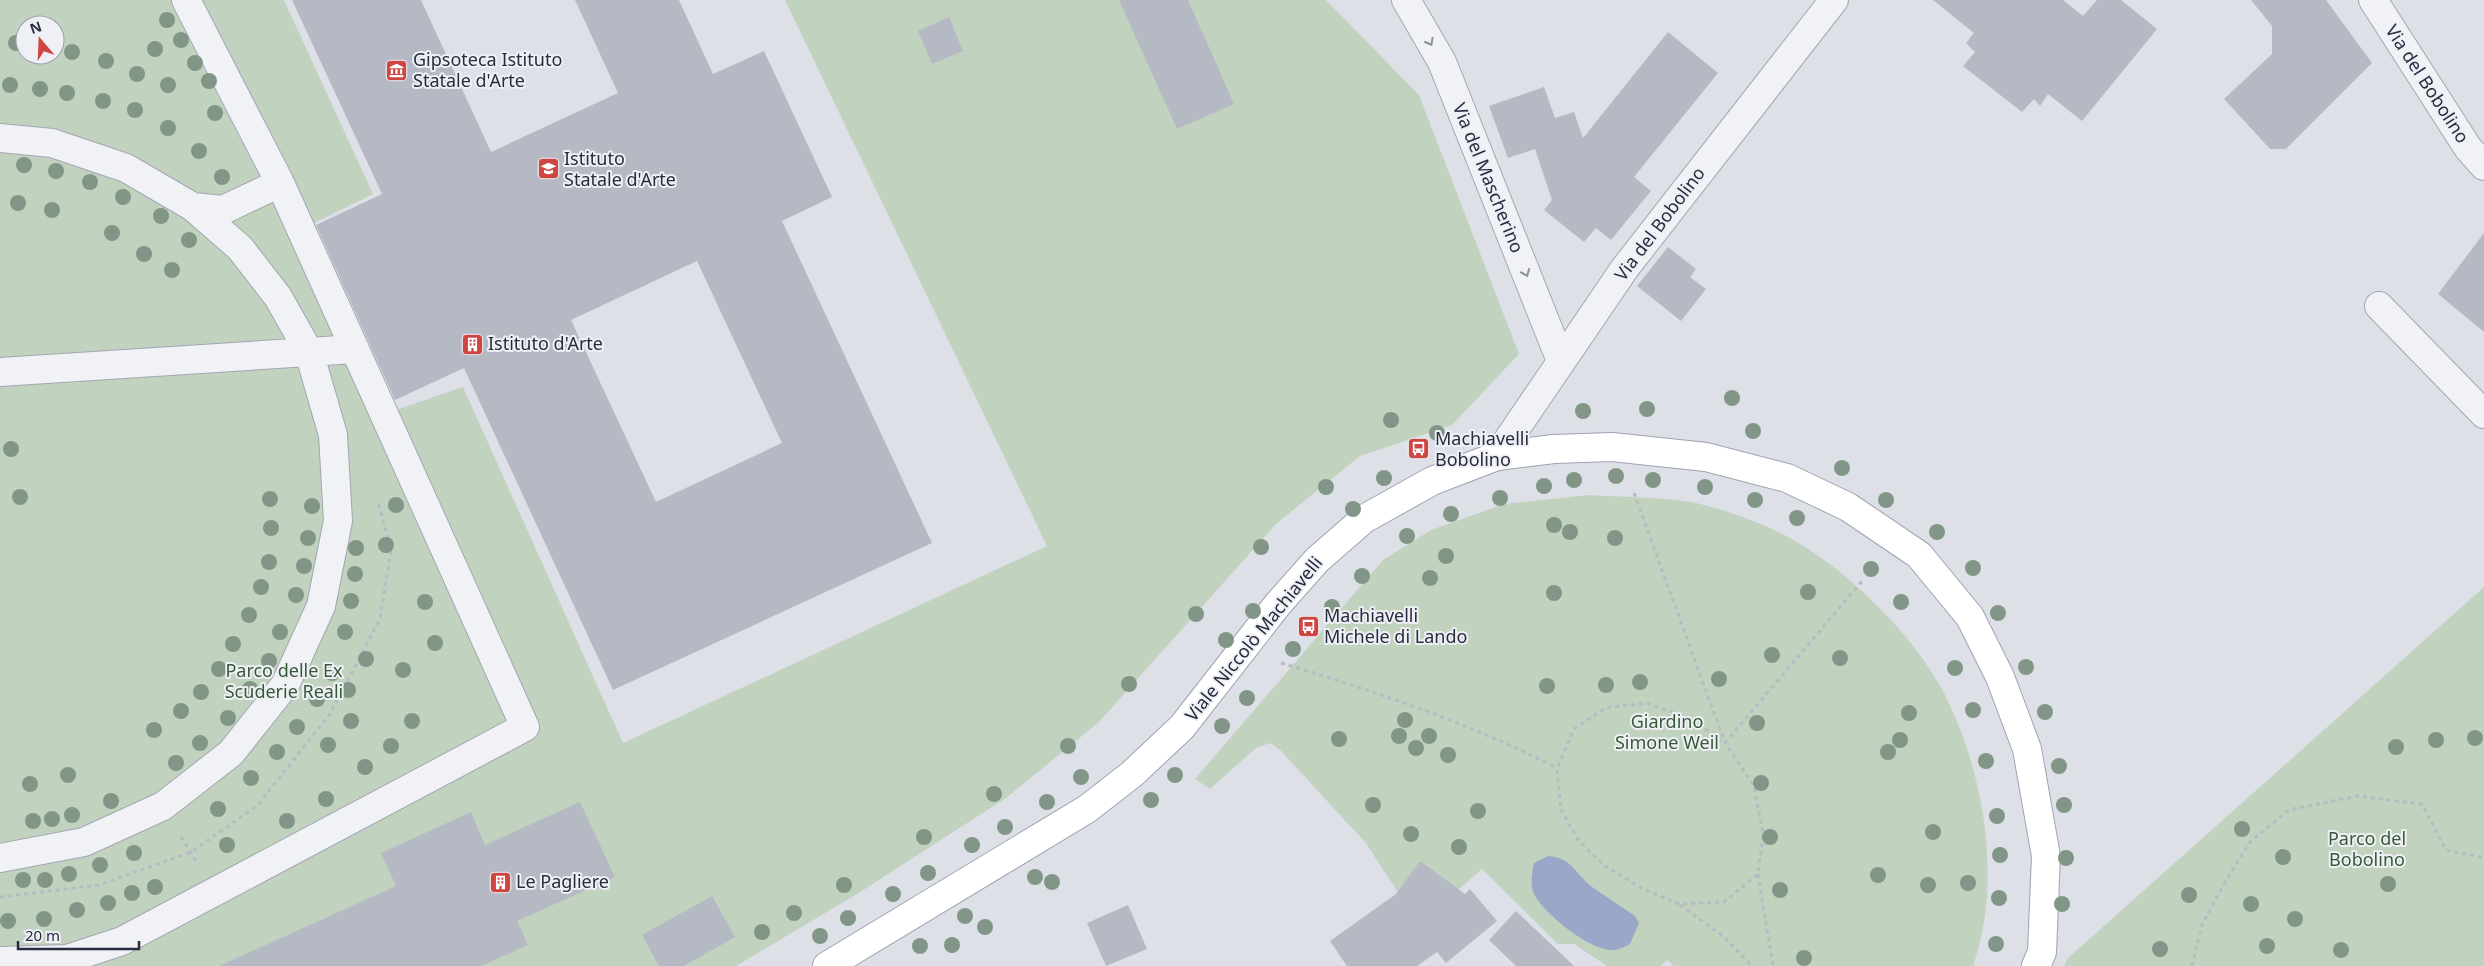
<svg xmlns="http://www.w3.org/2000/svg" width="2484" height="966" font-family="'Noto Sans',sans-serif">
<rect width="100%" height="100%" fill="#dee0e8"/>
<path fill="#c1d2bf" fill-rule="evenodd" d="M0 0H284L373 194 308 226 390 412 463 387 623 743 1047 546 785 0H1326L1419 95 1519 354 1452 425 1360 456 1277 523 1099 722 1006 798 857 894 736 966H0ZM25 25H55V55H25Z
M1589 495C1622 497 1657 497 1690 502 1710 505 1744 517 1763 525 1830 552 1909 627 1943 691 1984 770 2003 881 1973 966H1674L1667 960 1661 966H1607L1574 944H1558L1482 869 1419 924 1365 842 1280 750 1270 743 1256 748 1210 789 1195 779 1383 560 1431 530 1504 504Z
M2484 587V966H2064L2067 959Z"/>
<path fill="#99a8c8" d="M1548 856C1573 858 1575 874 1592 887 1606 897 1621 906 1635 916L1639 923 1630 944C1626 946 1620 949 1615 950 1592 953 1544 914 1534 894 1530 886 1532 872 1534 863Z"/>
<path fill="#b5b9c4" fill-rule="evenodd" d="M292 0H421L491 152 618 93 575 0H679L713 74 764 51 832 197 782 221 932 543 613 690 464 368 395 400 316 225 382 194ZM697 261 782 443 656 502 571 320Z
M1119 0H1188L1234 104 1177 129Z
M1933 0H2063L2083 16 2097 0H2121L2157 29 2082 121 2048 94 2040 106 2034 99 2022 112 1963 66 1975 52 1966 43 1974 33Z
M2251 0H2326L2372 63 2286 149H2270L2224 99 2272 54V26Z
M949 17 963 51 932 64 918 31Z
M1668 32 1718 73 1634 177 1651 191 1611 240 1596 228 1584 242 1544 210 1552 200 1535 149 1508 158 1489 106 1544 87 1555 118 1574 112 1583 138Z
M2484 233V332L2438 294Z
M1668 247 1696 269 1690 277 1706 289 1681 321 1637 286Z
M580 802 615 877 517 921 528 945 481 966H219L396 886 381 853 471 812 485 845Z
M1420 861 1465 894 1470 889 1497 921 1446 963 1437 952 1417 966H1347L1330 941 1396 894Z
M712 896 735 937 684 966H659L642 935Z
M1128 905 1147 949 1106 966 1087 923Z
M1516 911 1574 966H1516L1489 940Z"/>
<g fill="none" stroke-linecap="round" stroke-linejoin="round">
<defs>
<path id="minor" d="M186 0 280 183 223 210 193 207
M1406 0 1442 62 1561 361
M2373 0 2468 148 2484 166
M0 138 52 143 126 168 193 207 240 248 278 297 309 352 333 435 338 521 321 606 285 685 231 753 163 806 84 842 0 858
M2379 306 2484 414
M0 372 355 349
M1497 456 1625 268 1834 0
M0 961 67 959 122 941 525 727 280 183"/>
<path id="major" d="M827 966 1087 809 1132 774 1182 727 1278 604 1317 560 1364 519 1432 481 1497 456 1554 449 1612 447 1706 457 1787 478 1848 507 1919 555 1970 617 2000 677 2027 749 2046 856 2042 952 2036 966"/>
</defs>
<use href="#minor" stroke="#a3a6b2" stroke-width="30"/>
<use href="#major" stroke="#9ea3b3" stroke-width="30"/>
<path stroke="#b8bbc3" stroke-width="3" stroke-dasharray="4 4" stroke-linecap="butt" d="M1634 493 1725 743 1754 786 1763 834 1758 874 1724 902 1679 904 1641 888 1605 866 1579 841 1561 810 1557 768 1574 729 1605 708 1647 703 1690 719 1725 743 1863 580
M1281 663C1375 691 1469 723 1557 768
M181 837 196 861
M1758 874 1773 966
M0 897 99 885 191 852 257 806 330 714 380 619 391 550 378 501
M1680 905 1723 936 1752 966
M2192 966 2202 925 2225 882 2250 842 2289 810 2357 796 2422 804 2446 850 2484 858"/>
<use href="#minor" stroke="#f1f2f6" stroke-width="28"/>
<use href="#major" stroke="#fff" stroke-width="28"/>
</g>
<g fill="#819686">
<circle cx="167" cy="20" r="8"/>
<circle cx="181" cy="40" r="8"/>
<circle cx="16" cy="43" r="8"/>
<circle cx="155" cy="49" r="8"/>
<circle cx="72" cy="52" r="8"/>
<circle cx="106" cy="61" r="8"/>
<circle cx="195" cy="63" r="8"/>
<circle cx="137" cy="74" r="8"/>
<circle cx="209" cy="81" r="8"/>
<circle cx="10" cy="85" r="8"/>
<circle cx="168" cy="85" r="8"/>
<circle cx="40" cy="89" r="8"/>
<circle cx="67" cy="93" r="8"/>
<circle cx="103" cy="101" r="8"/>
<circle cx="135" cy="110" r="8"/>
<circle cx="215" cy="113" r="8"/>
<circle cx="168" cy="128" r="8"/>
<circle cx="199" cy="151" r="8"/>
<circle cx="24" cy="165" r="8"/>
<circle cx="56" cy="171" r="8"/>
<circle cx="222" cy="177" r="8"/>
<circle cx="90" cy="182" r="8"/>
<circle cx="123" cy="197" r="8"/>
<circle cx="18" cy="203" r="8"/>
<circle cx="52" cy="210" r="8"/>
<circle cx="161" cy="216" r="8"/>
<circle cx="112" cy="233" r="8"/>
<circle cx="189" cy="240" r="8"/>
<circle cx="144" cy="254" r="8"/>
<circle cx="172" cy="270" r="8"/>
<circle cx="1732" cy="398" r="8"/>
<circle cx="1647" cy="409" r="8"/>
<circle cx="1583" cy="411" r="8"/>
<circle cx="1391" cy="420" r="8"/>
<circle cx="1753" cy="431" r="8"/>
<circle cx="1437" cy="433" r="8"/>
<circle cx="11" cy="449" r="8"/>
<circle cx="1842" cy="468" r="8"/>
<circle cx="1616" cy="476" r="8"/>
<circle cx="1384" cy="478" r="8"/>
<circle cx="1574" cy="480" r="8"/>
<circle cx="1653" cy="480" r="8"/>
<circle cx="1544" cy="486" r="8"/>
<circle cx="1326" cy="487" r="8"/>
<circle cx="1705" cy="487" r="8"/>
<circle cx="20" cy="497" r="8"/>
<circle cx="1500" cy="498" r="8"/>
<circle cx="270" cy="499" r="8"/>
<circle cx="1755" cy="500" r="8"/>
<circle cx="1886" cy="500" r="8"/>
<circle cx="396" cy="505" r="8"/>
<circle cx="312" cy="506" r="8"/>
<circle cx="1353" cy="509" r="8"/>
<circle cx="1451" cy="514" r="8"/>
<circle cx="1797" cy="518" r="8"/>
<circle cx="1554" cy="525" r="8"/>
<circle cx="271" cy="528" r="8"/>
<circle cx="1570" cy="532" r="8"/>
<circle cx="1937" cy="532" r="8"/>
<circle cx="1407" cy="536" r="8"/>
<circle cx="308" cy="538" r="8"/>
<circle cx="1615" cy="538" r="8"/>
<circle cx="386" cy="545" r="8"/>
<circle cx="1261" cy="547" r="8"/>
<circle cx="356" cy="548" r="8"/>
<circle cx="1446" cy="556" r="8"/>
<circle cx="269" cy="562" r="8"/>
<circle cx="304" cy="566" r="8"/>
<circle cx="1973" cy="568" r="8"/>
<circle cx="1871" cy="569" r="8"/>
<circle cx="355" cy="574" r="8"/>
<circle cx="1362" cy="576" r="8"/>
<circle cx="1430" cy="578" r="8"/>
<circle cx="261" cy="587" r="8"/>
<circle cx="1808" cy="592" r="8"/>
<circle cx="1554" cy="593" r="8"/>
<circle cx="296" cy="595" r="8"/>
<circle cx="351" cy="601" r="8"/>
<circle cx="425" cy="602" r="8"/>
<circle cx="1901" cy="602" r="8"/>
<circle cx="1332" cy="607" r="8"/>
<circle cx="1253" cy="611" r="8"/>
<circle cx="1998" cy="613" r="8"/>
<circle cx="1196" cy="614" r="8"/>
<circle cx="249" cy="615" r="8"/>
<circle cx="280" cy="632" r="8"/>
<circle cx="345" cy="632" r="8"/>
<circle cx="1226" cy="640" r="8"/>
<circle cx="435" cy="643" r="8"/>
<circle cx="233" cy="644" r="8"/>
<circle cx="1293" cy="649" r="8"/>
<circle cx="1772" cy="655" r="8"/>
<circle cx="1840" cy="658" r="8"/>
<circle cx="366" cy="659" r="8"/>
<circle cx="269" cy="661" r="8"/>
<circle cx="2026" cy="667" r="8"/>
<circle cx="1955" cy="668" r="8"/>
<circle cx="219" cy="669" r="8"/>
<circle cx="403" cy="670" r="8"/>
<circle cx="332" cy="673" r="8"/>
<circle cx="1719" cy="679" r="8"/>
<circle cx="1640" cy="682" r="8"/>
<circle cx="1129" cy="684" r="8"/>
<circle cx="1606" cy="685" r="8"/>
<circle cx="1547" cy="686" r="8"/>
<circle cx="250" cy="689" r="8"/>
<circle cx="348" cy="690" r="8"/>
<circle cx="201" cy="692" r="8"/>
<circle cx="1247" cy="698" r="8"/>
<circle cx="317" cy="699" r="8"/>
<circle cx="1973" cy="710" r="8"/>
<circle cx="181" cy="711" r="8"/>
<circle cx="2045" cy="712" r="8"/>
<circle cx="1909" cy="713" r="8"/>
<circle cx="228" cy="718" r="8"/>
<circle cx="1405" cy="720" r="8"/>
<circle cx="351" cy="721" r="8"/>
<circle cx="412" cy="721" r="8"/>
<circle cx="1757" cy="723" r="8"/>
<circle cx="1222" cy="726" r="8"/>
<circle cx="297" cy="727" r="8"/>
<circle cx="154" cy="730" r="8"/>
<circle cx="1399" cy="736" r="8"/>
<circle cx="1429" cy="736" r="8"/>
<circle cx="2475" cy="738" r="8"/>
<circle cx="1339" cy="739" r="8"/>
<circle cx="1900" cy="740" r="8"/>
<circle cx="2436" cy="740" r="8"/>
<circle cx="200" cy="743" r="8"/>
<circle cx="328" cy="745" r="8"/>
<circle cx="391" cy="746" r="8"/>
<circle cx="1068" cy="746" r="8"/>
<circle cx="2396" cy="747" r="8"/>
<circle cx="1416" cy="748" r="8"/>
<circle cx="277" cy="752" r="8"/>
<circle cx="1888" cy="752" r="8"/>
<circle cx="1448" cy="755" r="8"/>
<circle cx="1986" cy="761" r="8"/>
<circle cx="176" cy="763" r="8"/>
<circle cx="2059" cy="766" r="8"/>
<circle cx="365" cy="767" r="8"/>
<circle cx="68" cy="775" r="8"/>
<circle cx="1175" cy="775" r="8"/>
<circle cx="1081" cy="777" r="8"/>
<circle cx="251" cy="778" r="8"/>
<circle cx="1761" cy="783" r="8"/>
<circle cx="30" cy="784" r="8"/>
<circle cx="994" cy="794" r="8"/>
<circle cx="326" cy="799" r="8"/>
<circle cx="1151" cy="800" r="8"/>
<circle cx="111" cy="801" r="8"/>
<circle cx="1047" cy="802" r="8"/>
<circle cx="1373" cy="805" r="8"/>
<circle cx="2064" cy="805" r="8"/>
<circle cx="218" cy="809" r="8"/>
<circle cx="1478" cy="811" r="8"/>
<circle cx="72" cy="815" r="8"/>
<circle cx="1997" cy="816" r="8"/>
<circle cx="52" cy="819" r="8"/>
<circle cx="33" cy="821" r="8"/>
<circle cx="287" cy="821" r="8"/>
<circle cx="1005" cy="827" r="8"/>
<circle cx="2242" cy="829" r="8"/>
<circle cx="1933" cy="832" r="8"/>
<circle cx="1411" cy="834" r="8"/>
<circle cx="924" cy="837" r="8"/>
<circle cx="1770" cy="837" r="8"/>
<circle cx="227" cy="845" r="8"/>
<circle cx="972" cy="845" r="8"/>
<circle cx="1459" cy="847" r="8"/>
<circle cx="134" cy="853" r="8"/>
<circle cx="2000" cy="855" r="8"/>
<circle cx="2283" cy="857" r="8"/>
<circle cx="2066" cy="858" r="8"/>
<circle cx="100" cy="865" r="8"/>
<circle cx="928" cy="873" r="8"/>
<circle cx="69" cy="874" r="8"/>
<circle cx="1878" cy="875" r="8"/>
<circle cx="1035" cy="877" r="8"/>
<circle cx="23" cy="880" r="8"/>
<circle cx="45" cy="880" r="8"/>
<circle cx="1052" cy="882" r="8"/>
<circle cx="1968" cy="883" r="8"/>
<circle cx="2388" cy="884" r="8"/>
<circle cx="844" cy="885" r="8"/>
<circle cx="1928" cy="885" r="8"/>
<circle cx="155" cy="887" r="8"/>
<circle cx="1780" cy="890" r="8"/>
<circle cx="132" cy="893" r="8"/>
<circle cx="893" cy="894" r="8"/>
<circle cx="2189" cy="895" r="8"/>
<circle cx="1999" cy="898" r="8"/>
<circle cx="108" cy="903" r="8"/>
<circle cx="2062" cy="904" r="8"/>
<circle cx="2251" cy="904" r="8"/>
<circle cx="77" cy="910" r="8"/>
<circle cx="794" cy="913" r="8"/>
<circle cx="965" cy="916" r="8"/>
<circle cx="848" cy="918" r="8"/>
<circle cx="44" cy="919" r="8"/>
<circle cx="2295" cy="919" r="8"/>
<circle cx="8" cy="921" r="8"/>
<circle cx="985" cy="927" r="8"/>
<circle cx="762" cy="932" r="8"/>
<circle cx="820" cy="936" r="8"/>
<circle cx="1996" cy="944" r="8"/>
<circle cx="952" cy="945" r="8"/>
<circle cx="920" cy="946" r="8"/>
<circle cx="2267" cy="946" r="8"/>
<circle cx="2160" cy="949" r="8"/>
<circle cx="2341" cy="950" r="8"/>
<circle cx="1804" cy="958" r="8"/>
</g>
<defs><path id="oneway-chevron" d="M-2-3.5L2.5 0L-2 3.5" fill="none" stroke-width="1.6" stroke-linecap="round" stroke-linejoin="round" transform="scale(1.25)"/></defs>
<g stroke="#8c8f9a">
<use href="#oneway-chevron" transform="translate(1430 42) rotate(60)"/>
<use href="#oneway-chevron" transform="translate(1526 273) rotate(68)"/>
</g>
<defs>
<symbol id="museum-square" viewBox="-11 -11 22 22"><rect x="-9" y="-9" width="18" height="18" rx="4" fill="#ce4542" stroke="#eef0f5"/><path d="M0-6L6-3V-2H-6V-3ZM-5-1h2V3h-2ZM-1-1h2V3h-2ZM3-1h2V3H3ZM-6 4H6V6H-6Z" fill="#fff"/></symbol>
<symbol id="school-square" viewBox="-11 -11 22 22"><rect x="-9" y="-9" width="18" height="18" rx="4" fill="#ce4542" stroke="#eef0f5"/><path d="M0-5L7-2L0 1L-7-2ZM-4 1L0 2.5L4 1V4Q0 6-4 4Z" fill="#fff"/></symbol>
<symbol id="building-square" viewBox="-11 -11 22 22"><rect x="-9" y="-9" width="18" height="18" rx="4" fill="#ce4542" stroke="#eef0f5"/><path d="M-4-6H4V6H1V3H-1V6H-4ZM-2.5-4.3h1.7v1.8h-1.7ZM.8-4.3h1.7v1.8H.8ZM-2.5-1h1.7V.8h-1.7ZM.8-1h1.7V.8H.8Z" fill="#fff"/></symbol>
<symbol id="bus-square" viewBox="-11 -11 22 22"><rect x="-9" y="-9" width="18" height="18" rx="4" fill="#ce4542" stroke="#eef0f5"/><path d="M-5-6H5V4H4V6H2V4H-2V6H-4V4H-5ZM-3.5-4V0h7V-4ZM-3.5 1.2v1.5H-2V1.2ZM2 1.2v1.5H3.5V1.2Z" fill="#fff"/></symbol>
</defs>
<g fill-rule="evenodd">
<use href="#museum-square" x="384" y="58" width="25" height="25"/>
<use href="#school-square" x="536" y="156" width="25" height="25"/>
<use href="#building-square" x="460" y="332" width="25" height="25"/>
<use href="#bus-square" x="1406" y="436" width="25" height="25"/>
<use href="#bus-square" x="1296" y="614" width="25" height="25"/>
<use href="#building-square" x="488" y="870" width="25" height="25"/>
</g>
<g text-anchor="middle" stroke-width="4" stroke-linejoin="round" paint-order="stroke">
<g font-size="18" fill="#272c3f" stroke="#eef0f5" text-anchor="start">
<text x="413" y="66">Gipsoteca Istituto<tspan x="413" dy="21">Statale d'Arte</tspan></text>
<text x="564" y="165">Istituto<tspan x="564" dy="21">Statale d'Arte</tspan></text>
<text x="488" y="350">Istituto d'Arte</text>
<text x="1435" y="445">Machiavelli<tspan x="1435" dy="21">Bobolino</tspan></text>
<text x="1324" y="622">Machiavelli<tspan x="1324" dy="21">Michele di Lando</tspan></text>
<text x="516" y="888">Le Pagliere</text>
</g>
<g font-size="18" fill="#272c3f" stroke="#eef0f5">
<text transform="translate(2427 84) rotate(57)" y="6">Via del Bobolino</text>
<text transform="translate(1488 178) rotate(68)" y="6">Via del Mascherino</text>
<text transform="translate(1660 224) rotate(-53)" y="6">Via del Bobolino</text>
<text transform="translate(1254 639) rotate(-51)" y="6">Viale Niccolò Machiavelli</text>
</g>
<g font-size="18" fill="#355a35" stroke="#eef0f5">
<text x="284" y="677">Parco delle Ex<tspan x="284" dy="21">Scuderie Reali</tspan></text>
<text x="1667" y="728">Giardino<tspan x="1667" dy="21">Simone Weil</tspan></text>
<text x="2367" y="845">Parco del<tspan x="2367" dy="21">Bobolino</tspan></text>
</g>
</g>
<g transform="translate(40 40) rotate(341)"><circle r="24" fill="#eef0f5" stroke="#9ea2ac"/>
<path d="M0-4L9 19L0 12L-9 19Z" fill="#ce4542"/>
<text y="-8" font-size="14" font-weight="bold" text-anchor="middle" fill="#272c3f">N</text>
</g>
<path d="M18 941v8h121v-8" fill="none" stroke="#272c3f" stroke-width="2.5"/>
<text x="25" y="941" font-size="15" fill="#272c3f" stroke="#eef0f5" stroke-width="4" paint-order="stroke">20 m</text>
</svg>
